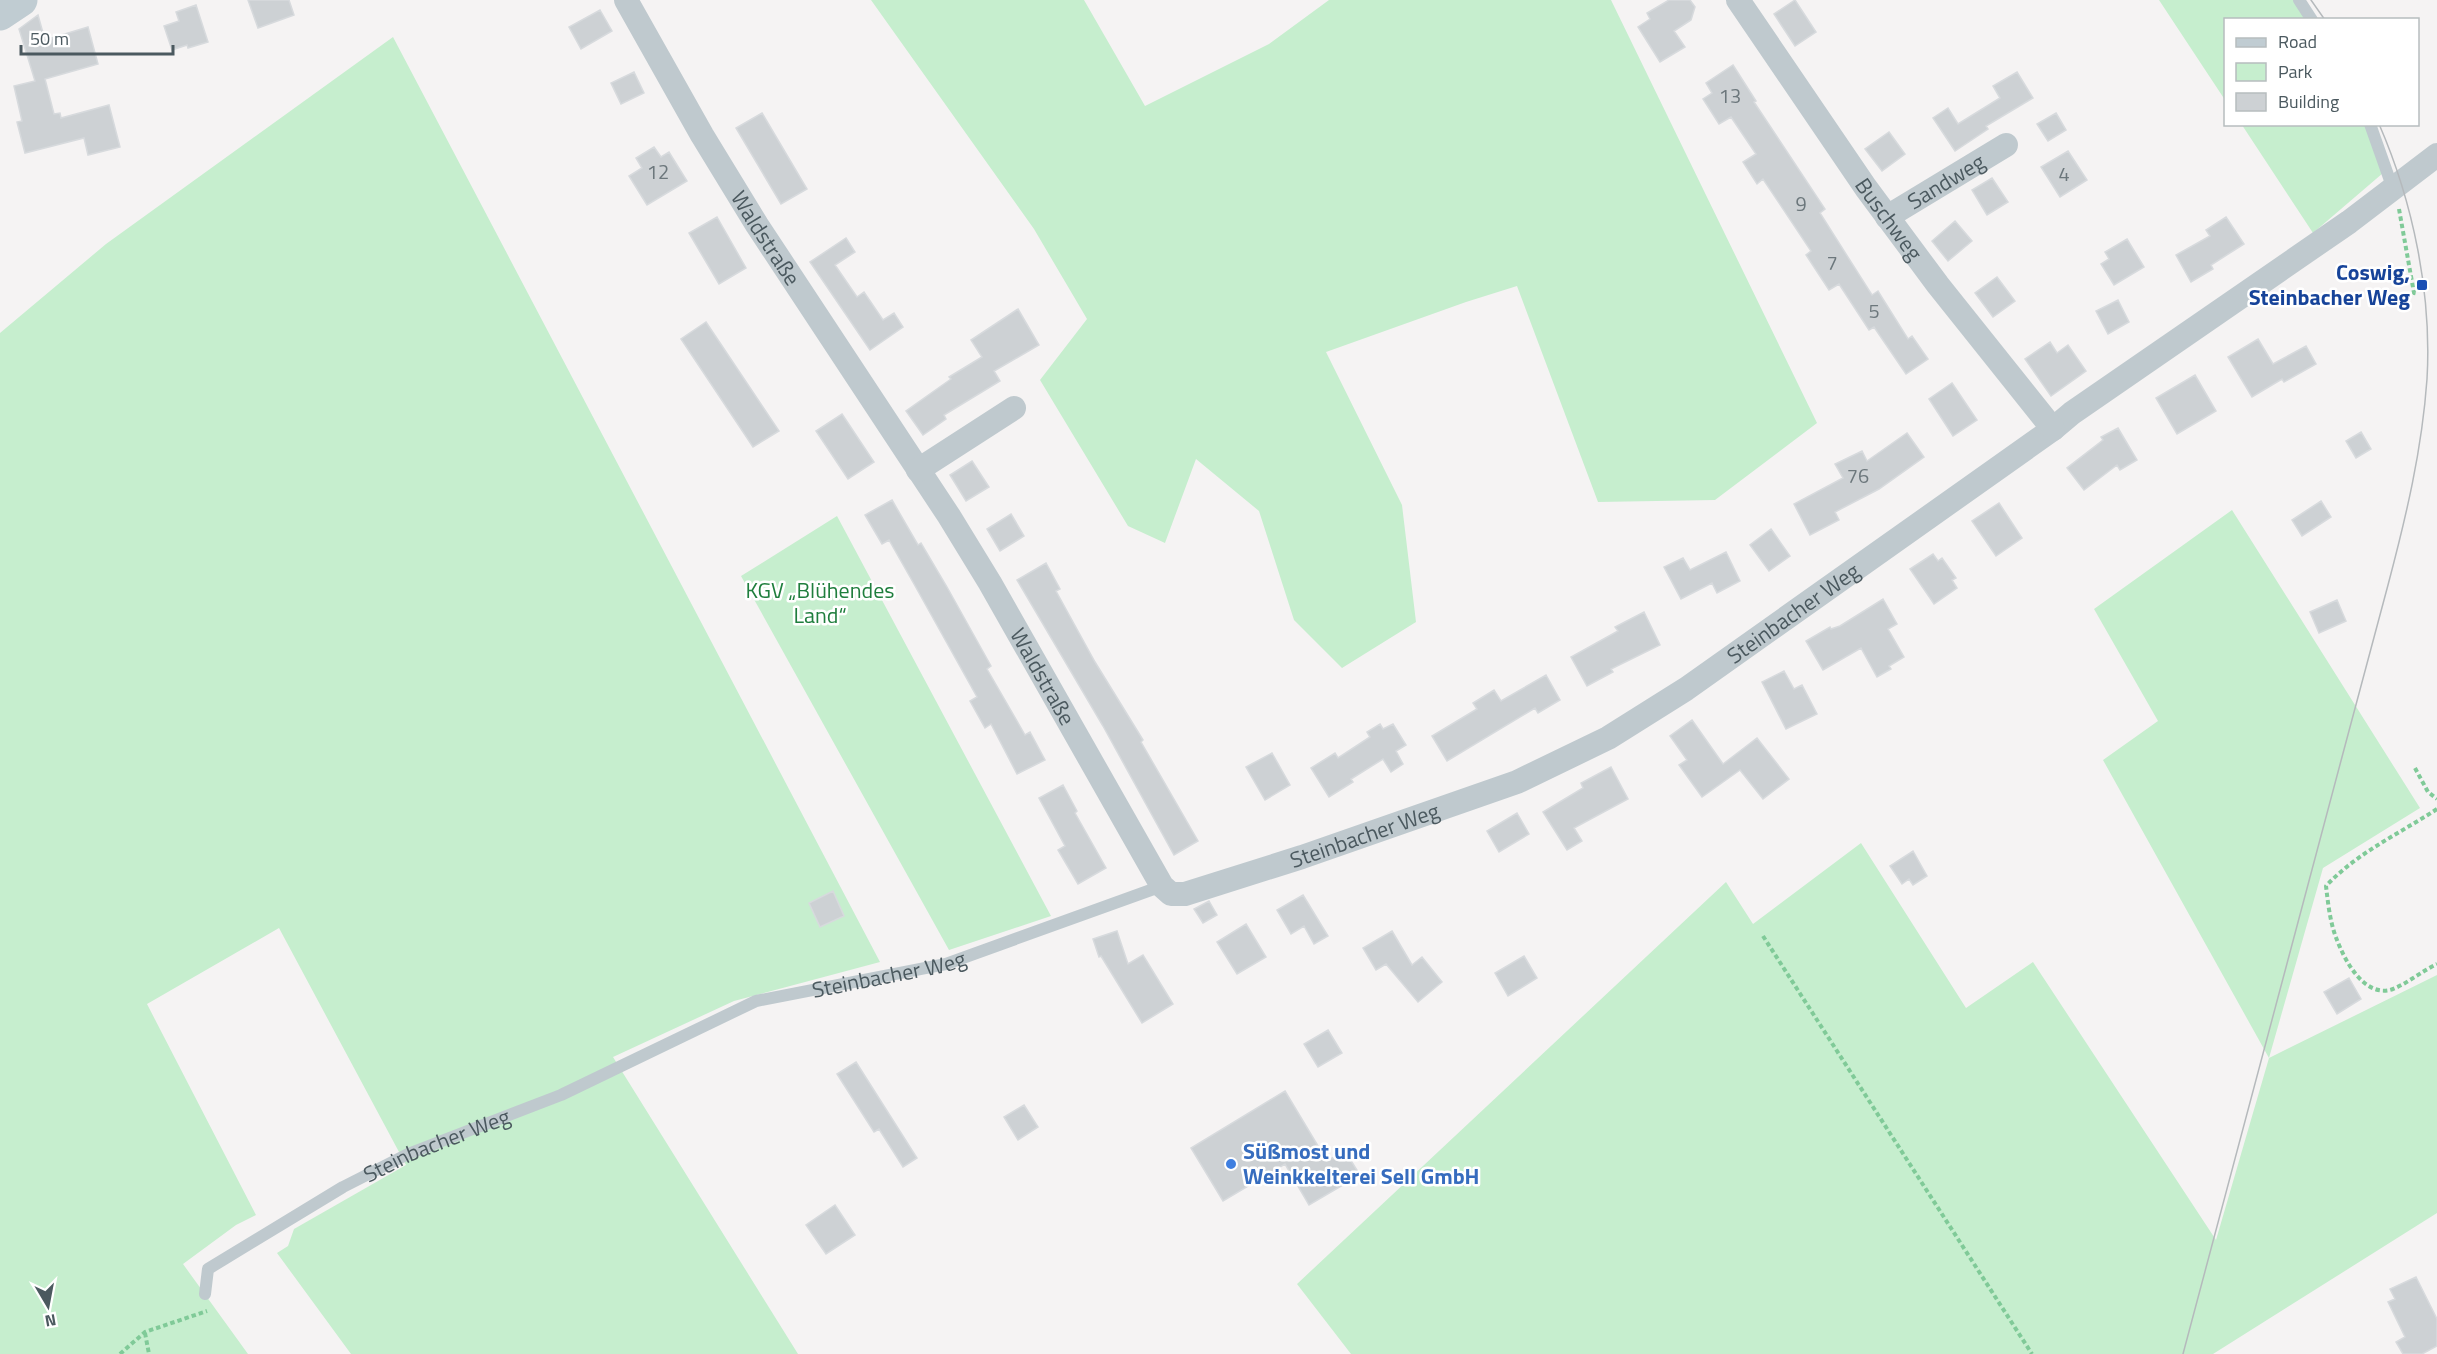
<svg xmlns="http://www.w3.org/2000/svg" width="2437" height="1354" font-family="'Titillium Web',sans-serif">
<rect width="100%" height="100%" fill="#f5f3f3"/>
<path fill="#c6eece" d="M871 0H1084L1145 106 1269 44 1329 0H1611L1817 423 1715 500 1598 502 1517 286 1466 302 1326 352 1402 505 1416 622 1342 668 1294 620 1259 511 1196 459 1165 543 1128 526 1040 380 1087 319 1034 229Z
M2159 0H2295L2309 19 2226 20 2225 100Z
M393 37 880 962 734 1001 613 1057 798 1354H351L277 1253 288 1246 294 1229 406 1165 279 928 147 1004 256 1215 236 1225 183 1264 248 1354H0V333L106 244Z
M2242 125H2366L2383 173 2313 233Z
M2232 510 2420 808 2323 868 2269 1058 2437 975V1213L2213 1354H1351L1297 1284 1726 882 1753 924 1861 843 1966 1008 2033 962 2216 1240 2269 1058 2103 760 2158 721 2094 609Z
M837 516 1051 916 949 950 741 576Z"/>
<path fill="#cdd1d4" stroke="#d7dadd" stroke-width="1.5" d="M248 0H289L294 15 258 28Z
M1669 0H1690L1695 7 1691 20 1674 31 1685 47 1660 62 1638 27 1650 19 1647 13Z
M1795 0 1816 32 1795 46 1774 14Z
M196 5 208 42 188 48 187 45 172 50 164 26 179 21 176 12Z
M600 10 612 31 581 49 569 27Z
M38 15 45 40 88 27 98 64 45 79 54 114 60 113 61 118 109 105 120 147 88 155 84 138 25 153 17 122 22 121 14 86 35 81 19 29Z
M1733 65 1756 101 1754 102 1825 209 1820 213 1872 295 1878 291 1908 339 1912 336 1928 359 1906 374 1874 327 1869 330 1839 284 1829 290 1806 255 1811 251 1763 179 1757 184 1743 162 1756 154 1731 117 1719 124 1703 99 1712 93 1706 83Z
M634 72 644 93 621 104 611 83Z
M2017 72 2033 98 1986 126 1988 129 1955 151 1933 118 1948 108 1958 124 2000 98 1993 86Z
M762 113 807 189 781 204 736 128Z
M2056 113 2066 130 2048 141 2037 124Z
M1889 132 1905 154 1882 171 1865 149Z
M654 147 661 157 669 152 687 181 647 205 629 176 642 168 636 158Z
M2068 151 2087 180 2060 197 2041 167Z
M1992 178 2008 202 1987 215 1972 190Z
M717 217 746 268 719 284 689 233Z
M2226 217 2244 244 2211 265 2213 269 2191 282 2176 255 2210 236 2206 230Z
M1955 221 1972 241 1948 261 1932 241Z
M846 238 855 252 835 265 857 297 864 292 883 320 894 313 903 327 870 350 810 262Z
M2127 239 2144 267 2114 285 2101 264 2109 259 2105 252Z
M1997 277 2015 301 1993 317 1975 293Z
M2118 300 2129 322 2108 334 2096 311Z
M1018 309 1039 345 994 371 1000 381 944 415 946 419 923 435 906 411 951 379 949 377 982 357 971 340Z
M706 322 779 431 753 447 681 339Z
M2258 339 2273 364 2306 346 2316 364 2284 382 2282 379 2252 397 2228 357Z
M2050 342 2057 353 2068 345 2086 371 2051 396 2025 359Z
M2195 375 2216 411 2177 434 2156 398Z
M1952 383 1977 420 1953 436 1929 399Z
M842 414 874 462 848 479 816 431Z
M2118 428 2137 460 2120 470 2117 465 2084 490 2067 468 2103 440 2101 437Z
M2361 432 2371 449 2356 458 2346 441Z
M1907 433 1924 457 1879 489 1835 512 1839 520 1810 535 1794 504 1843 478 1835 464 1862 451 1867 461Z
M972 461 989 487 966 501 950 475Z
M892 500 918 545 921 543 947 587 991 666 987 669 1025 735 1030 732 1045 760 1017 774 991 724 985 728 970 701 977 697 914 584 889 540 882 544 865 515Z
M2321 501 2331 517 2302 536 2292 520Z
M1999 503 2022 538 1996 556 1972 521Z
M1011 514 1024 536 1000 551 987 529Z
M1771 529 1790 556 1769 571 1750 545Z
M1726 552 1740 581 1717 593 1712 583 1681 599 1664 567 1683 558 1690 570Z
M1933 554 1938 561 1942 558 1956 578 1952 580 1957 588 1934 604 1910 569Z
M1046 563 1060 589 1056 591 1095 662 1143 740 1141 742 1198 841 1174 855 1103 726 1017 580Z
M1883 599 1897 624 1888 629 1904 657 1889 666 1891 669 1877 677 1861 648 1823 670 1806 641 1830 627 1831 629 1840 626Z
M2337 600 2346 621 2319 633 2310 612Z
M1644 612 1660 645 1611 669 1613 672 1587 686 1571 657 1618 631 1615 627Z
M1784 671 1794 689 1802 685 1817 714 1786 729 1762 682Z
M1546 675 1560 700 1538 713 1535 708 1447 761 1432 736 1477 709 1473 703 1494 690 1501 701Z
M1692 720 1723 764 1757 738 1789 779 1763 799 1740 770 1702 797 1679 765 1687 760 1670 736Z
M1380 724 1383 729 1393 724 1406 745 1396 751 1403 764 1391 772 1383 759 1351 779 1353 782 1329 797 1311 768 1335 753 1338 758 1370 737 1367 732Z
M1272 753 1290 785 1265 800 1246 767Z
M1611 767 1628 799 1574 828 1582 841 1567 850 1543 812 1583 788 1581 783Z
M1063 785 1077 811 1075 813 1106 868 1078 884 1058 850 1065 846 1039 798Z
M1517 813 1529 834 1499 852 1487 831Z
M1913 851 1927 876 1913 885 1909 879 1902 884 1890 866Z
M833 891 844 916 820 927 809 903Z
M1303 895 1328 936 1314 944 1304 926 1291 934 1277 910Z
M1209 901 1217 915 1203 923 1194 909Z
M1246 924 1266 957 1237 974 1217 942Z
M1117 931 1128 964 1143 955 1173 1004 1142 1023 1101 956 1099 957 1093 939Z
M1392 931 1412 965 1422 957 1442 982 1418 1002 1386 964 1376 970 1363 948Z
M1524 956 1537 978 1508 996 1495 973Z
M2349 978 2361 999 2337 1014 2324 992Z
M1328 1030 1342 1053 1318 1067 1304 1044Z
M856 1062 917 1158 903 1167 879 1129 874 1132 837 1074Z
M1285 1091 1327 1161 1345 1151 1360 1175 1309 1205 1285 1164 1223 1201 1191 1148Z
M1024 1105 1038 1127 1018 1140 1004 1117Z
M835 1205 855 1235 826 1254 806 1225Z
M2416 1277 2437 1319V1346L2422 1354H2403L2396 1342 2405 1337 2388 1302 2395 1299 2390 1289Z"/>
<g fill="none" stroke-linecap="round" stroke-linejoin="round">
<path stroke="#80ca98" stroke-width="4" stroke-dasharray="4.5 3" stroke-linecap="butt" d="M2399 209 2414 293 2418 294
M2415 768 2428 792 2437 799
M2437 809C2399 834 2358 852 2326 886 2328 903 2330 923 2337 940 2345 961 2365 999 2393 989 2408 983 2422 971 2437 964
M1763 936 2032 1354
M145 1333 149 1354
M120 1354 145 1332 207 1311"/>
<g stroke="#bfc9ce" stroke-width="12">
<path d="M2299 0 2312 20"/>
<path d="M2370 124 2393 189"/>
<path id="s1" d="M205 1294 208 1269 343 1187 408 1154 561 1095 756 1001 946 964 1162 886"/>
</g>
<g stroke="#bfc9ce" stroke-width="24">
<path id="s2" d="M626 0 702 135 757 225 949 516 990 583 1162 886 1171 894H1185L1302 857 1517 782 1608 738 1686 689 2053 429 2072 413 2349 222 2437 155"/>
<path id="s3" d="M1738 0 1866 188 1938 285 2053 429"/>
<path id="s4" d="M1887 217 2006 145"/>
<path d="M918 470 1014 408"/>
</g>
<path stroke="#c0ccd2" stroke-width="33" d="M0 14 21 0"/>
<path stroke="#b5b9bc" stroke-width="1.5" d="M2311 0 2325 20
M2183 1354C2236 1155 2289 956 2342 757 2357 700 2373 643 2388 585 2406 517 2422 450 2427 379 2432 294 2413 202 2379 124"/>
</g>
<rect fill="#1a4fb4" stroke="#fff" stroke-width="2" x="2416" y="279" width="12" height="12" rx="3"/>
<circle fill="#3f7fe0" stroke="#fff" stroke-width="2" cx="1231" cy="1164" r="6"/>
<g text-anchor="middle" stroke-width="5" stroke-linejoin="round" paint-order="stroke">
<g font-size="20" fill="#6c777c">
<text x="1730" y="103">13</text>
<text x="658" y="179">12</text>
<text x="2064" y="181">4</text>
<text x="1801" y="211">9</text>
<text x="1832" y="270">7</text>
<text x="1874" y="318">5</text>
<text x="1858" y="483">76</text>
</g>
<g font-size="22" fill="#4b595f" stroke="#fff">
<text dy="8" stroke="none"><textPath href="#s4" startOffset="69">Sandweg</textPath></text>
<text dy="8" stroke="none"><textPath href="#s3" startOffset="266">Buschweg</textPath></text>
<text dy="8" stroke="none"><textPath href="#s2" startOffset="276">Waldstraße</textPath></text>
<text dy="8" stroke="none"><textPath href="#s2" startOffset="1737">Steinbacher Weg</textPath></text>
<text dy="8" stroke="none"><textPath href="#s2" startOffset="795">Waldstraße</textPath></text>
<text dy="8" stroke="none"><textPath href="#s2" startOffset="1251">Steinbacher Weg</textPath></text>
<text dy="8" stroke="none"><textPath href="#s1" startOffset="772">Steinbacher Weg</textPath></text>
<text dy="8" stroke="none"><textPath href="#s1" startOffset="286">Steinbacher Weg</textPath></text>
</g>
<g font-size="22" font-weight="bold" fill="#164399" stroke="#fff" text-anchor="end">
<text x="2410" y="280">Coswig,<tspan x="2410" dy="25">Steinbacher Weg</tspan></text>
</g>
<g font-size="22" fill="#1f7e3d" stroke="#fff">
<text x="820" y="598">KGV „Blühendes<tspan x="820" dy="25">Land“</tspan></text>
</g>
<g font-size="22" font-weight="bold" fill="#366cbe" stroke="#fff" text-anchor="start">
<text x="1243" y="1159">Süßmost und<tspan x="1243" dy="25">Weinkkelterei Sell GmbH</tspan></text>
</g>
</g>
<rect x="2224" y="18" width="195" height="108" fill="#ffffff" stroke="#b7bdbf" stroke-width="1.5"/>
<rect x="2236" y="38" width="30" height="9" fill="#c0ccd2" stroke="#b7bdbf" stroke-width="1.5"/>
<text x="2278" y="48" font-size="18" fill="#4b595f">Road</text>
<rect x="2236" y="63" width="30" height="18" fill="#c6eece" stroke="#b7bdbf" stroke-width="1.5"/>
<text x="2278" y="78" font-size="18" fill="#4b595f">Park</text>
<rect x="2236" y="93" width="30" height="18" fill="#cdd1d4" stroke="#b7bdbf" stroke-width="1.5"/>
<text x="2278" y="108" font-size="18" fill="#4b595f">Building</text>
<g transform="translate(48 1306) rotate(170)" stroke="#ffffff" stroke-width="4.5" paint-order="stroke">
<path d="M0-4.5L10 22L0 15L-10 22Z" fill="#4b595f"/>
<text y="-9" font-size="16" font-weight="bold" text-anchor="middle" fill="#4b595f">N</text>
</g>
<path d="M21 45v9h152v-9" fill="none" stroke="#4b595f" stroke-width="3"/>
<text x="30" y="45" font-size="18" fill="#4b595f" stroke="#ffffff" stroke-width="4.5" paint-order="stroke">50 m</text>
</svg>
